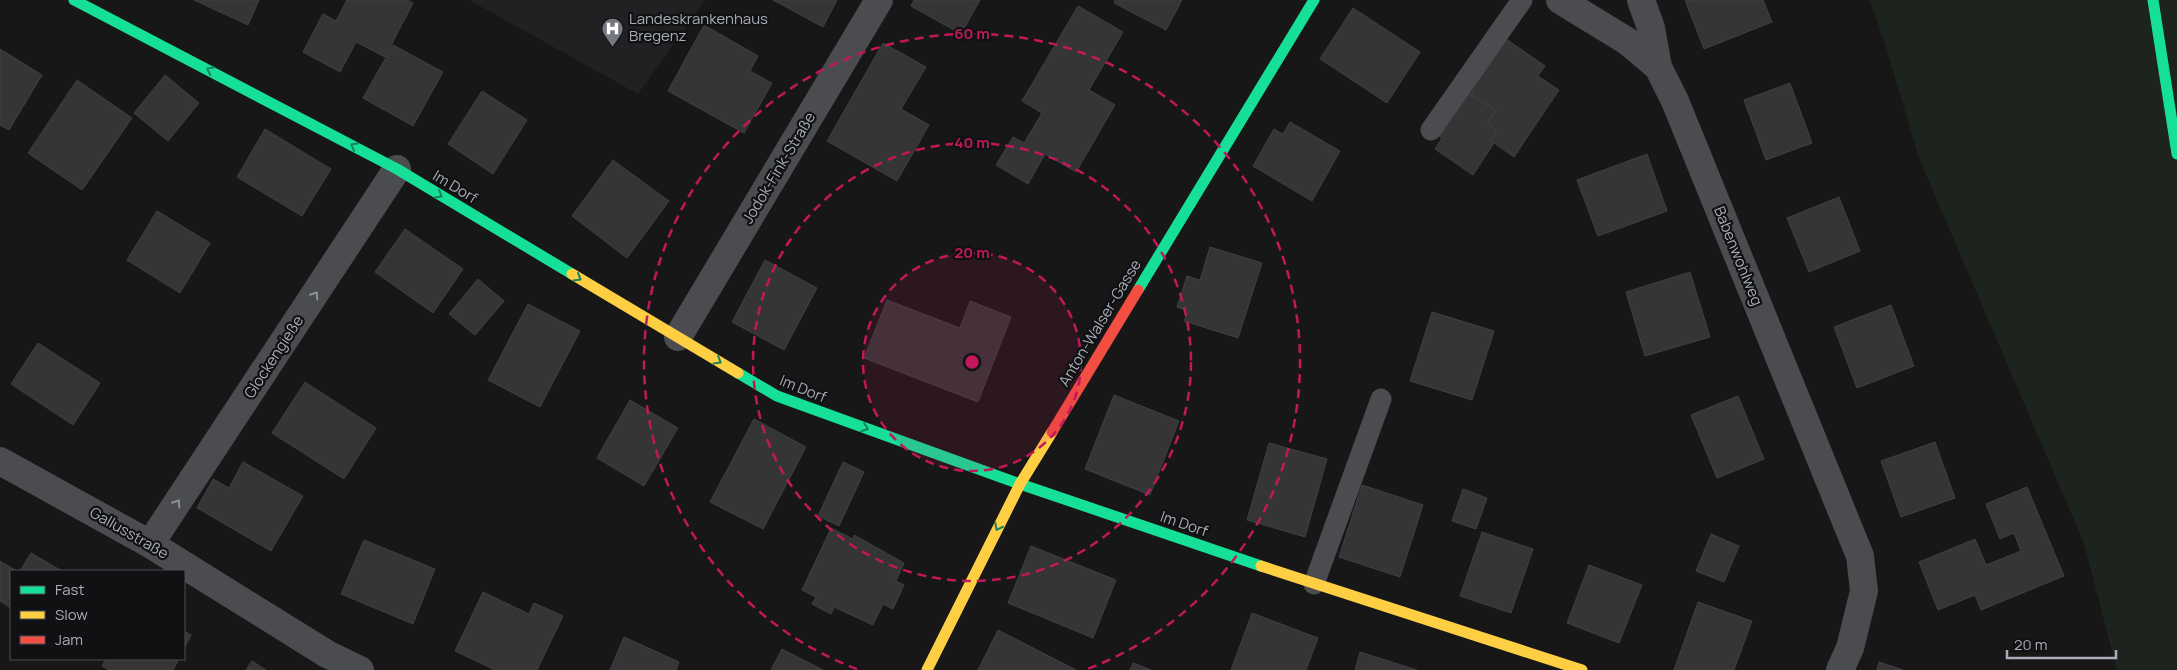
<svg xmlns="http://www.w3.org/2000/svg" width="2177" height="670" font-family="Manrope,sans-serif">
<rect width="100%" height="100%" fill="#171717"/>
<path fill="#212123" d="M469 0H705L638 94Z"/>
<path fill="#1d241e" d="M1870 0H2177V670H2117L2084 543 1919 158 1886 47Z"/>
<path fill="#353536" stroke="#3f4043" d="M194 0H259L248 25Z
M347 0H407L413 3 385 57 356 42 340 72 303 52 323 14 336 21Z
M773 0H837L823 27Z
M914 0H980L961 34 911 6Z
M1115 0H1182L1166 30 1114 3Z
M1685 0H1763L1772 22 1704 49Z
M1078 6 1123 32 1089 90 1115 105 1076 172 1045 154 1028 184 996 165 1013 137 1024 143 1042 113 1022 101Z
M1353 8 1420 52 1387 103 1320 59Z
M704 25 758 56 750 71 772 83 744 133 668 91Z
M1506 39 1545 66 1538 76 1559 90 1514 157 1490 140 1497 130 1487 124 1496 111 1470 94Z
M883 43 926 67 901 109 929 125 897 181 827 141Z
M393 45 443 72 413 126 363 98Z
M0 49 42 75 9 130 0 125Z
M165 75 199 103 168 141 134 113Z
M77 80 132 118 82 190 28 153Z
M1790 83 1812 143 1766 160 1744 100Z
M482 91 527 120 493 174 448 144Z
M1465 91 1496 111 1487 124 1497 130 1490 140 1494 143 1473 175 1435 149 1442 138 1436 134Z
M1290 122 1340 151 1312 201 1253 166 1274 129 1283 134Z
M265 129 331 169 302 216 237 177Z
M1647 154 1667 211 1598 236 1577 180Z
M613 160 669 201 627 258 572 216Z
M1839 197 1860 251 1809 272 1787 218Z
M157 211 210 243 180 293 127 260Z
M405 229 463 269 433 313 375 272Z
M1210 247 1262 263 1238 338 1184 321 1188 311 1177 307 1187 276 1200 280Z
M765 260 817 288 784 350 732 322Z
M1690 272 1710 337 1645 356 1626 292Z
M478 279 504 301 475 335 449 314Z
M887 300 960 328 970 301 1011 317 978 402 864 358Z
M528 304 580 331 540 407 488 380Z
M1891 305 1914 366 1857 388 1834 327Z
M1432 312 1494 331 1472 400 1410 381Z
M38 343 100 383 73 425 11 384Z
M305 382 376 428 344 479 272 433Z
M1114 395 1179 421 1150 495 1085 469Z
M1738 396 1764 459 1717 478 1691 415Z
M630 400 678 428 644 486 597 458Z
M754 419 806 447 763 529 710 502Z
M1935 442 1955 498 1901 517 1881 461Z
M1269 443 1327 459 1305 537 1247 520Z
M243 462 303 496 271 551 197 508 213 479 229 488Z
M843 462 864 472 839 526 818 516Z
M1362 485 1423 505 1400 577 1339 557Z
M2027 487 2064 576 1981 610 1975 595 1938 610 1919 562 1975 539 1986 565 2021 551 2014 533 2000 539 1986 504Z
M1463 489 1487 498 1476 529 1452 521Z
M831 528 853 539 854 535 904 563 896 581 904 585 893 609 883 604 873 625 834 607 831 614 812 604 816 597 802 590Z
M1482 532 1533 549 1511 613 1460 596Z
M1711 534 1739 546 1724 582 1696 571Z
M364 540 435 569 413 624 341 594Z
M1031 546 1116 580 1093 638 1008 603Z
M31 553 62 571H20Z
M0 561 17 571H11V608L0 601Z
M1589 565 1642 585 1619 643 1567 623Z
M483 592 529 614 534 603 563 616 537 670H495L455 651Z
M1698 602 1752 621 1734 670H1674Z
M1252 613 1318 638 1306 670H1231Z
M998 630 1076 670H978Z
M184 631 191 635 184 649Z
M624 637 679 662 676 670H610Z
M782 649 823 670H771Z
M1360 652 1417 670H1355Z
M106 659H179L173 670H109L102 666Z
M252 661 266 670H246Z
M1879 662 1903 670H1877Z
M1133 663 1151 670H1130Z"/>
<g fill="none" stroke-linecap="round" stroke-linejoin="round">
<path stroke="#4b4c50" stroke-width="21" d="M1431 130 1522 0
M1314 584 1381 399"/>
<path stroke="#4b4c50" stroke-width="28" d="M1560 0 1627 41 1658 67 1675 101 1860 556 1864 591 1850 648 1840 670
M1641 0 1651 28 1658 67
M678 337 879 0
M0 461 150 544 327 654 360 670
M150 544 397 169"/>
<path stroke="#16e098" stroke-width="11" d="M74 0 397 169 572 274
M2153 0 2177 154
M1138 290 1314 0
M738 373 777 396 1020 484 1261 566"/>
<path stroke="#ffcf43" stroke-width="11" d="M572 274 738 373
M1261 566 1582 670
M927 670 1020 484 1052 432"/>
<path stroke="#f24e42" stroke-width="11" d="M1052 432 1138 290"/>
</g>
<defs><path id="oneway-chevron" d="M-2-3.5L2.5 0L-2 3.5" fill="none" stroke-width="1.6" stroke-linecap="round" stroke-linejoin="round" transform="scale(1.25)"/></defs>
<g stroke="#14835c">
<use href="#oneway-chevron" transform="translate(210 70) rotate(-153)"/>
<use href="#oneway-chevron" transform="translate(354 146) rotate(-152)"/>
<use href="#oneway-chevron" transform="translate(439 195) rotate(31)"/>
<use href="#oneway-chevron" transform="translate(578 278) rotate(30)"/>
<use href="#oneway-chevron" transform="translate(718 361) rotate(31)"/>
<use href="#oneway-chevron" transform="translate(865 428) rotate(20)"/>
<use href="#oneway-chevron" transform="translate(998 527) rotate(117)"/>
</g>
<g stroke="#8c9099">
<use href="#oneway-chevron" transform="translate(315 295) rotate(-57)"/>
<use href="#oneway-chevron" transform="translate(177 503) rotate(-57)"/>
</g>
<circle cx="972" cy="362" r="109" fill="#c2185b" fill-opacity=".12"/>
<g fill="none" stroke="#c2185b" stroke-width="2.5" stroke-dasharray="9 6">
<circle cx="972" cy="362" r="109"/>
<circle cx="972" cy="362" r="219"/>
<path d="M857 669A328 328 0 1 1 1087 669"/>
</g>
<defs>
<symbol id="hospital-pin" viewBox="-11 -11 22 30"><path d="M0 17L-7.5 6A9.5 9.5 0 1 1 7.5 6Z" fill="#757880" stroke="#111113"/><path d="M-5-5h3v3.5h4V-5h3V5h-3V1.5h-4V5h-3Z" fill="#fff"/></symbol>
</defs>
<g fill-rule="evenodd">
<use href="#hospital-pin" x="600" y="16" width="25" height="34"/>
</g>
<g text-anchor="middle" stroke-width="4.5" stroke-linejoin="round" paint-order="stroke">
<g font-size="15" fill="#a8adb8" stroke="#111113" text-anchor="start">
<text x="629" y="24">Landeskrankenhaus<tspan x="629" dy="17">Bregenz</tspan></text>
</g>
<g font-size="15" fill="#a8adb8" stroke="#111113">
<text transform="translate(779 168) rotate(-59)" y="5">Jodok-Fink-Straße</text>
<text transform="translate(455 187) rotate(31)" y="5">Im Dorf</text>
<text transform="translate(1738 256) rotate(68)" y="5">Babenwohlweg</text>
<text transform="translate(1100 323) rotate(-59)" y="5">Anton-Walser-Gasse</text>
<text transform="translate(274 357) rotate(-57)" y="5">Glockengieße</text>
<text transform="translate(803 389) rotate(22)" y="5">Im Dorf</text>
<text transform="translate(1184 524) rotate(19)" y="5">Im Dorf</text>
<text transform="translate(129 533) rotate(30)" y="5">Gallusstraße</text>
</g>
</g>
<circle cx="972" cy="362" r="8" fill="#c2185b" stroke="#111113" stroke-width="2.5"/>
<g font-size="15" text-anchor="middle" font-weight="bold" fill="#c2185b" stroke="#111113" stroke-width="4.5" stroke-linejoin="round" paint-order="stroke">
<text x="972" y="39">60 m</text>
<text x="972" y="148">40 m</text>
<text x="972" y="258">20 m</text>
</g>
<rect x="10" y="570" width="175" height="90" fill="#111113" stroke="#4d4f55"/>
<rect x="20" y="586" width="25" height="8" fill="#16e098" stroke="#4d4f55"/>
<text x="55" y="595" font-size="15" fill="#a8adb8">Fast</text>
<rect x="20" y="611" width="25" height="8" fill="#ffcf43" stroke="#4d4f55"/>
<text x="55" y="620" font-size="15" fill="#a8adb8">Slow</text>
<rect x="20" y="636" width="25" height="8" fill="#f24e42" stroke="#4d4f55"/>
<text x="55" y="645" font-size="15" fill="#a8adb8">Jam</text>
<path d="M2007 650v8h109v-8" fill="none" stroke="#a8adb8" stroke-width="2.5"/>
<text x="2014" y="650" font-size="15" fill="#a8adb8" stroke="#111113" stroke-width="4" paint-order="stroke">20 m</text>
</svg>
